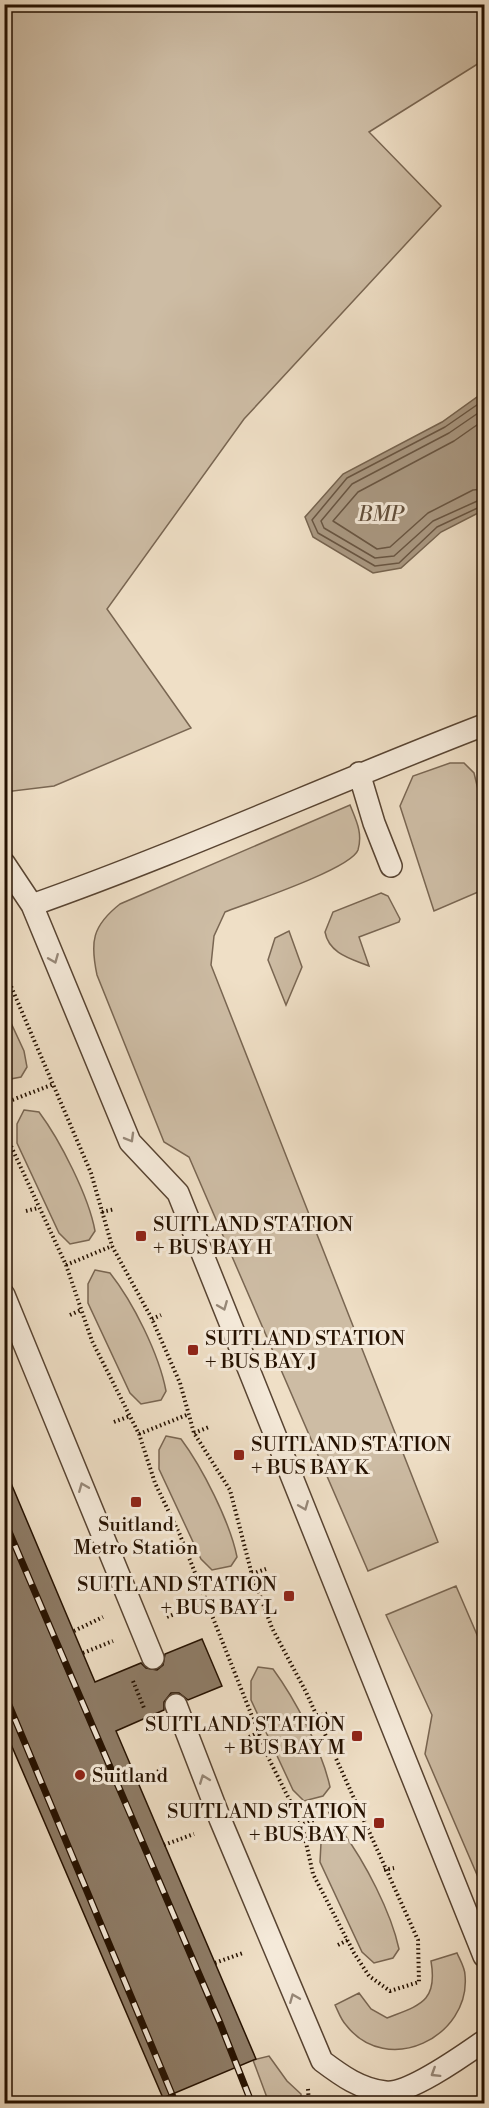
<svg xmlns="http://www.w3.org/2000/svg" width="489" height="2108" font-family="'Libre Bodoni',serif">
<rect width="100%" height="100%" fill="#efdfc6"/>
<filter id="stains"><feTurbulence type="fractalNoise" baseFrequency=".00333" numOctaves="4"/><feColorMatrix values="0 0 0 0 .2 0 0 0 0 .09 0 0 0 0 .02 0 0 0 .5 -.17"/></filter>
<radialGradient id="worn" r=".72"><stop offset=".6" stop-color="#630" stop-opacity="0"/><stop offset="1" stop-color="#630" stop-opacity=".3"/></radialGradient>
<path fill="#cdbca4" stroke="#796652" stroke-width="1.5" d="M4 5H484V60L369 132 441 206 244 419 107 609 191 728 54 786 5 792Z
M450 763H464L474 773 484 814V906L478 892 434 911 400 806 413 776Z
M350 805C356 820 363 833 358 850 351 869 248 903 225 912L214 936 211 965 438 1542 368 1571 189 1157 164 1142 97 975C90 942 92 926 120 904Z
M381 893 388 896 400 919 399 922 359 937 369 966C352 959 329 954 325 932L333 912Z
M289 931 302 967 286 1005 268 960 275 938Z
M5 1010 24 1051 27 1067 21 1077 5 1080Z
M24 1110 39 1112C60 1140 89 1197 95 1231L89 1240 70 1244 59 1233 17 1143V1124Z
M95 1270 110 1273C133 1302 159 1354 166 1391L161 1400 141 1404 130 1393 88 1303V1284Z
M166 1436 181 1439C202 1467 230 1522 237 1557L231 1566 212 1570 201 1559 159 1469V1450Z
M456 1586 484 1651V1891L425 1754 432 1715 386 1615Z
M258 1667 273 1669C295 1699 322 1750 330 1787L323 1796 304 1801 293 1790 251 1700V1681Z
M327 1829 342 1831C365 1862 391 1912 399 1949L393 1958 374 1963 362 1952 320 1862 321 1843Z
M457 1953C460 1960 465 1968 465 1975 471 2037 387 2078 346 2025 341 2020 338 2011 335 2005L359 1993 371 2009 387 2018C420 2005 438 2002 431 1961Z
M269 2056 287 2081 301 2094V2103H269L253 2060Z"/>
<path fill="#aa9983" stroke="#75634f" stroke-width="1.5" d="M484 392V510L441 532 401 568 373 573 313 537 305 517 343 474 442 422Z"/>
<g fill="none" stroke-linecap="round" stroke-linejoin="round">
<path stroke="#685542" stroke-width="1.5" d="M484 400 445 427 347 478 312 520 318 533 375 566 399 563 437 527 484 505
M484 409 449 433 352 484 321 521 324 528 375 558 394 556 433 521 484 498
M484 420 454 441 358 492 333 521 377 549 390 547 428 513 473 490 484 489"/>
</g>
<path fill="#8e7c67" stroke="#251100" stroke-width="1.5" d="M5 1469 95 1682 141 1663 146 1668 157 1670 163 1665 165 1654 202 1639 222 1686 188 1700 179 1693H171L164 1702V1710L116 1731 256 2059 163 2098 4 1728Z"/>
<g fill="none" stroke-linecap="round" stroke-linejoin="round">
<defs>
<path id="lane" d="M359 773 374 823 391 866
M4 863 32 905 130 1142 178 1193 484 1956
M32 905C185 851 333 783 484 725
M4 1295 153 1658
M176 1705 220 1819 322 2061C342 2076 360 2089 385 2092 408 2095 464 2055 484 2041"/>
</defs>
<use href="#lane" stroke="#584432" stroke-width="24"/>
<path stroke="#251100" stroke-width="4" stroke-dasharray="1.5 3" stroke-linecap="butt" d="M4 970 91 1173 112 1246 152 1319 180 1383 194 1433 230 1490 251 1571 272 1628 306 1692 418 1940 419 1982 390 1991 369 1976 354 1953 313 1874 302 1825 269 1759 180 1535 155 1483 139 1434 92 1341 66 1265 4 1131
M4 1103 54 1084
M26 1211 38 1208
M102 1212 115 1209
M66 1265 112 1246
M70 1315 81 1310
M152 1319 161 1315
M114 1422 130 1416
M194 1433 209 1427
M139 1434 189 1414
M252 1574 266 1569
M167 1617 205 1602
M74 1631 103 1617
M83 1653 113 1641
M133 1681 144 1708
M317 1716 330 1713
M249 1737 258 1733
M138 1783 167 1766
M291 1829 356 1803
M164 1845 194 1834
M384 1870 394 1868
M338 1945 348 1940
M215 1963 243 1953
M308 2089 309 2104"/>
<use href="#lane" stroke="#f5eada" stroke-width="21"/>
<defs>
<path id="rail" d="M4 1520 220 2023 252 2104
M4 1693 176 2104"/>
</defs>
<use href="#rail" stroke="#251100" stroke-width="7"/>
<use href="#rail" stroke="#f5eada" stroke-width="4.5" stroke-dasharray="14" stroke-linecap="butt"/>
</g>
<defs><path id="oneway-chevron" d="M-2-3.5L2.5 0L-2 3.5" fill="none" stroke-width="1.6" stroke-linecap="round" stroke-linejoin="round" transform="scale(1.5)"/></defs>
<g stroke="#978878">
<use href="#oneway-chevron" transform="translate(54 959) rotate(68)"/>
<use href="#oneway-chevron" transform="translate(130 1138) rotate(60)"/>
<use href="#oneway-chevron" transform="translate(223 1306) rotate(68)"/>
<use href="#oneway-chevron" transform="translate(83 1487) rotate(-112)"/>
<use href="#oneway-chevron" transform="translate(304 1506) rotate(68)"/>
<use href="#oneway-chevron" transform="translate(204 1779) rotate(-111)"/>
<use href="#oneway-chevron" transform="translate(294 1998) rotate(-112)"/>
<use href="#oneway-chevron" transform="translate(435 2073) rotate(148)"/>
</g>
<g fill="#8f2418" stroke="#f5eada" stroke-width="2">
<rect x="135" y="1230" width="12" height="12" rx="3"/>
<rect x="187" y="1344" width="12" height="12" rx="3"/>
<rect x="233" y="1449" width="12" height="12" rx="3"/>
<rect x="130" y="1496" width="12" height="12" rx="3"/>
<rect x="283" y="1590" width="12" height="12" rx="3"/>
<rect x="351" y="1730" width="12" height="12" rx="3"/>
<circle cx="80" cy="1775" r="6"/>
<rect x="373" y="1817" width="12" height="12" rx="3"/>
</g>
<g text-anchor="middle" stroke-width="6" stroke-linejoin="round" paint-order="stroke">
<g font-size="20" fill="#251100" stroke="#f5eada" text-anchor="start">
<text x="153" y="1231">SUITLAND STATION<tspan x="153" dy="23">+ BUS BAY H</tspan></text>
<text x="205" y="1345">SUITLAND STATION<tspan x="205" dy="23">+ BUS BAY J</tspan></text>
<text x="251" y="1451">SUITLAND STATION<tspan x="251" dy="23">+ BUS BAY K</tspan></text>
<text x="136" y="1531" text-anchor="middle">Suitland<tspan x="136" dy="23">Metro Station</tspan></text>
<text x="277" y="1591" text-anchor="end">SUITLAND STATION<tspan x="277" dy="23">+ BUS BAY L</tspan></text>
<text x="345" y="1731" text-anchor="end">SUITLAND STATION<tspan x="345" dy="23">+ BUS BAY M</tspan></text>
<text x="92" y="1782">Suitland</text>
<text x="367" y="1818" text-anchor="end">SUITLAND STATION<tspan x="367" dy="23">+ BUS BAY N</tspan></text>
</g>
<g font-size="21" font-style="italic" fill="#614e3b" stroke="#f5eada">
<text x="381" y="521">BMP</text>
</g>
</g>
<rect width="489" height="2108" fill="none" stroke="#efdfc6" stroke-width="24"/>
<rect x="6" y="6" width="477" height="2096" fill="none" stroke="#251100" stroke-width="3"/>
<rect x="12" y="12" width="465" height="2084" fill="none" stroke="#251100" stroke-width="1.5"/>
<rect width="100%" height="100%" filter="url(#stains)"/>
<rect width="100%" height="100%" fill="url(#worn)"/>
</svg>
